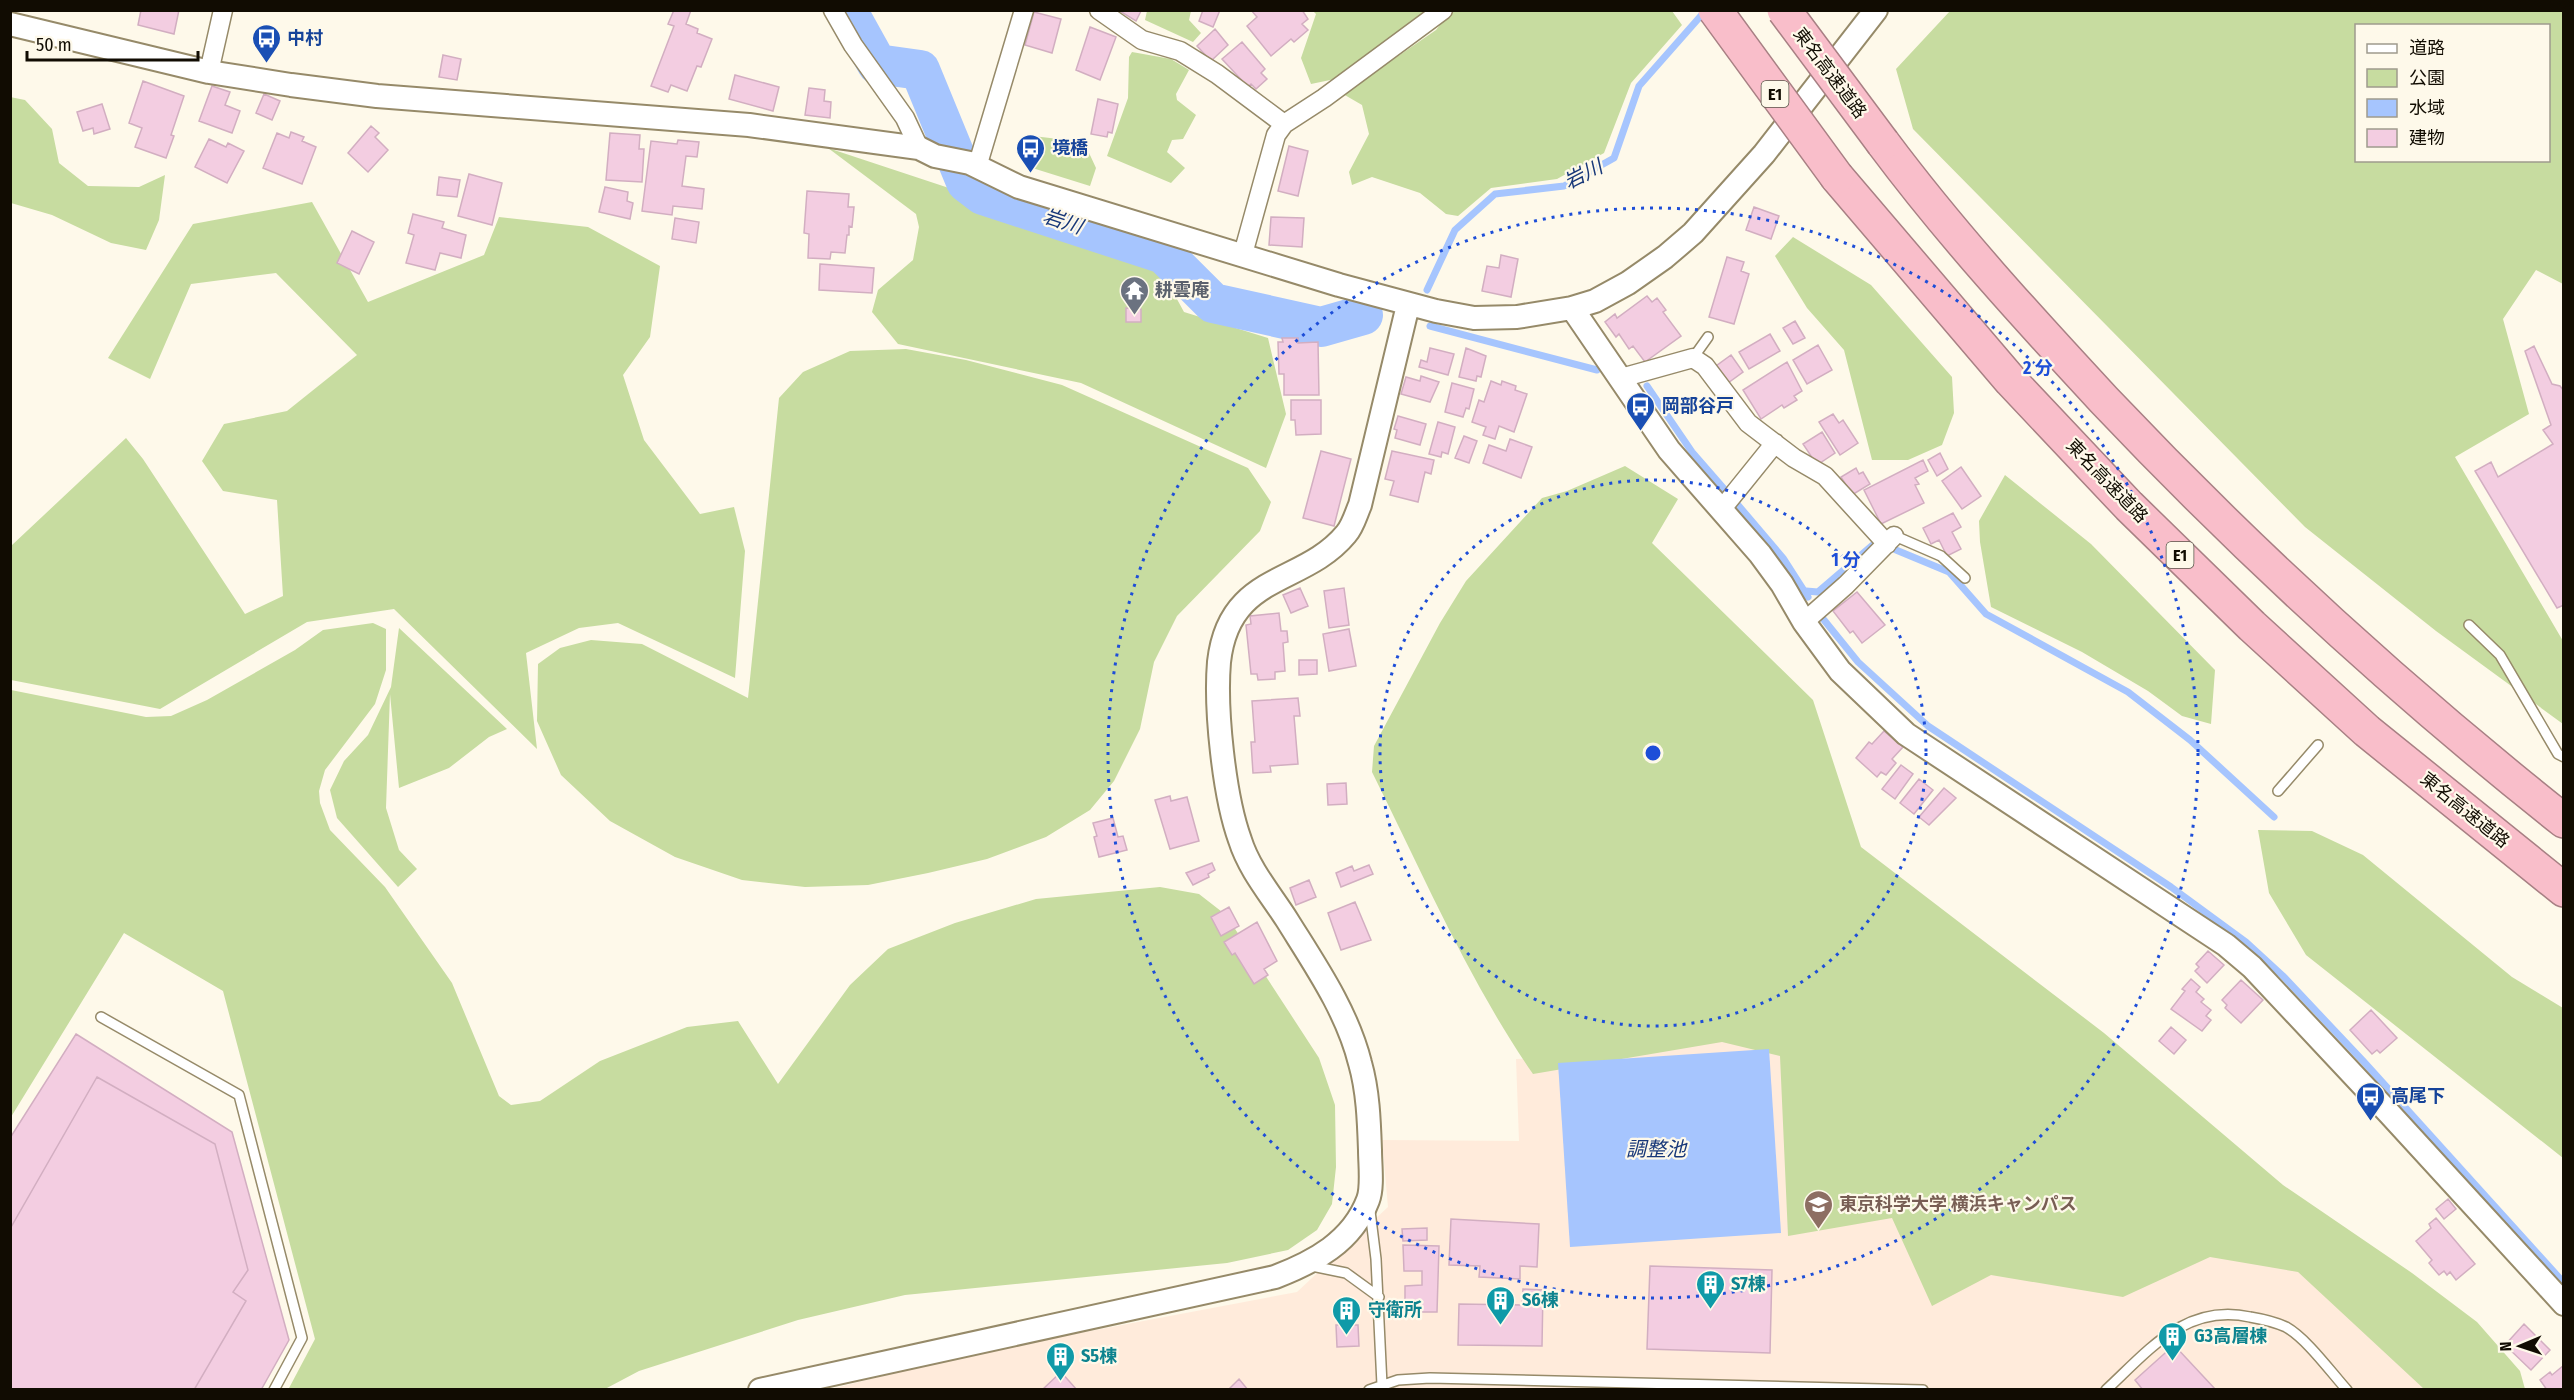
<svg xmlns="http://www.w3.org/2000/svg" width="2574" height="1400" font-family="'Fira Sans Condensed','Noto Sans JP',sans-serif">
<rect width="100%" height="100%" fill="#fef9ea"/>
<path fill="#ffebdb" d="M1793 1032 2206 1192 2434 1390H827L969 1354 1297 1292 1388 1207 1382 1140 1519 1141 1516 1059 1588 1057Z"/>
<path fill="#c7dca0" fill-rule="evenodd" d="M1147 11H1191L1189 20 1201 33 1193 42 1145 20Z
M1313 11H1431L1335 79 1311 84 1301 58 1316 14Z
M1451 11H1672L1682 25 1631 83 1604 153 1557 179 1491 188 1458 216 1446 214 1420 193 1372 177 1352 185 1349 172 1369 134 1362 105 1343 94 1436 30Z
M1950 11H2563V284L2536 270 2503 319 2529 414 2455 457 2563 641V724L2436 631 2305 527 1913 129 1896 69ZM2356 26H2548V160H2356Z
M1132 52 1171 59 1189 70 1176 94 1177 100 1196 115 1183 139 1172 140 1167 152 1185 168 1171 183 1107 156 1128 98 1129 57Z
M10 97 25 100 52 129 59 163 88 186 139 187 165 175 159 220 146 250 111 243 52 215 11 203Z
M1033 136 1084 142 1096 168 1090 186 1026 166Z
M828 148 955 190 1160 268 1184 312 1268 338 1286 414 1266 468 1081 383 898 344 872 312 878 290 913 260 919 227 916 214Z
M312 202 368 302 484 255 499 217 588 227 660 266 650 337 623 375 644 440 700 514 734 507 745 551 735 678 618 623 579 628 526 653 537 749 394 609 307 622 160 709 11 680V546L126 438 143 459 245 614 283 596 277 500 223 491 202 461 224 424 287 411 357 355 276 273 191 284 150 379 108 358 193 224Z
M1793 237 1871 285 1952 377 1954 413 1942 445 1908 460H1872L1844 350 1807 308 1775 256Z
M906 349 966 360 1062 385 1248 468 1271 502 1260 531 1177 616 1154 662 1140 729 1114 781 1090 810 1046 837 987 859 928 873 868 885 805 887 742 880 675 857 610 821 561 775 537 721 538 664 560 648 591 640 642 644 748 698 779 398 803 372 850 351Z
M1625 466 1678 499 1652 543 1813 700 1861 847 2104 1033 2283 1185 2412 1273 2477 1322 2520 1371 2525 1389H2424L2298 1272 2210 1257 2123 1297 1991 1275 1932 1306 1892 1218 1788 1236 1780 1056 1722 1042 1533 1074C1468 980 1423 874 1372 772L1374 746 1440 623 1466 581 1542 498 1567 491Z
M2005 475 2091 544 2215 670 2211 724 2182 716 2148 691 2082 652 1991 607 1980 542 1979 521Z
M373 623 386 629V670L375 704 325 770 319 791 320 803 330 830 385 887 452 983 499 1096 511 1105 540 1101 600 1061 687 1027 738 1021 778 1084 850 985 888 949 955 923 1036 899 1160 887 1199 894 1226 915 1319 1058 1335 1105 1336 1167 1332 1204 1317 1230 1288 1250 1227 1263 905 1295 798 1320 639 1371 605 1389 288 1390 315 1339 223 991 124 933 11 1117V690L146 717 171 716 207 700 295 650 323 630Z
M399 628 507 729 489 737 449 768 399 788 390 694 386 808 399 850 417 869 398 887 337 818 330 790 344 761 368 735 391 687Z
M2258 830 2312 831 2363 855 2512 977 2563 1008V1158L2306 955 2269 893Z"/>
<path fill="#a6c5fe" d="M1769 1049 1781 1233 1570 1247 1558 1063Z"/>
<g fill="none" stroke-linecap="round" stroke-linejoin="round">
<path stroke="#a6c5fe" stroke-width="7" d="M1427 290 1455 230 1495 194 1564 186 1614 158 1639 86 1706 10
M1430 326 1597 370
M1647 386 1692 452 1726 491
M1738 505 1783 558 1808 597
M1896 550 1949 572 1986 614 2128 692 2190 740 2274 817
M1806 591 1818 592 1874 544
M1824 620 1858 662 1928 726 2171 887 2246 942 2283 976 2364 1062 2564 1283"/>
<path stroke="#a6c5fe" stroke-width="40" d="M847 10 877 64 920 70 966 182 983 195 1164 254 1213 303 1321 327 1363 315"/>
</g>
<path fill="#f3cde1" stroke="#d2aec1" stroke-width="1.5" d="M141 10H179L174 34 138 25Z
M674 10H691L686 24 698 29 697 33 712 39 701 67 697 66 687 91 671 85 668 92 651 86 674 26 668 24Z
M1118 10H1140L1141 11 1136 21Z
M1203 10H1220L1213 27 1199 21Z
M1302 10 1308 19 1302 24 1308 30 1294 42 1291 39 1271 56 1247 26 1257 17 1251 10Z
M1034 12 1061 19 1052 53 1025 45Z
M1090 27 1116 37 1100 80 1076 70Z
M1215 29 1228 45 1211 61 1197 46Z
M1242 42 1265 69 1261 73 1267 79 1256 89 1251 84 1248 87 1222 59Z
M443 55 461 59 457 80 439 77Z
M735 75 779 87 773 111 729 99Z
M143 81 184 96 171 135 174 136 166 158 135 147 142 128 129 123Z
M212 86 230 92 225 105 240 111 232 133 199 121Z
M809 88 825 90 824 101 831 102 830 118 805 115Z
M264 94 280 101 272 120 256 113Z
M1098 99 1118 104 1112 133 1108 132 1107 137 1091 134Z
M102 104 110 129 94 134 93 128 83 131 77 112Z
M371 126 379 133 375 137 388 150 368 172 348 153Z
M291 132 304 137 302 141 316 147 302 184 263 168 277 133 289 138Z
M610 133 640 135 639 149H644L642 182 606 180Z
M209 139 226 147 228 143 244 151 227 183 195 167Z
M678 140 699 142 697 157 686 156 682 186 704 189 702 209 673 206 672 215 642 211 651 141 677 144Z
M1289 146 1308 151 1298 196 1278 191Z
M469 174 502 183 492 225 458 216Z
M439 177 460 180 457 197 437 195Z
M605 187 628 192 627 201 633 203 630 219 599 212Z
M807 191 849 194 848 207H854L852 227 849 226V235H847L845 253 831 252 830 259 808 258 809 234 804 233Z
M1754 207 1779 216 1771 239 1746 230Z
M413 214 444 222 442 228 466 235 461 258 440 253 435 270 406 263 414 235 408 233Z
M1271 217 1304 218 1302 247 1269 245Z
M675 218 699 222 696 243 672 239Z
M352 231 374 242 359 274 337 263Z
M1501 255 1518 259 1511 297 1482 291 1487 266 1499 268Z
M1727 257 1744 262 1741 271 1749 274 1734 324 1709 317Z
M820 264 874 268 872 293 819 290Z
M1647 296 1652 302 1657 298 1666 310 1663 312 1681 336 1645 362 1633 346 1629 349 1619 334 1616 337 1605 322 1615 314 1617 318Z
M1126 308 1141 309V322H1126Z
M1795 321 1805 338 1793 344 1783 328Z
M1770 334 1780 351 1749 369 1739 352Z
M1282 338H1298V343L1318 342 1319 395H1284V374H1279L1278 342H1283Z
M1818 345 1832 370 1807 384 1793 360Z
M2534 346 2552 384 2560 386 2564 391V605L2557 608 2475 471 2491 462 2498 477 2553 444 2543 430 2551 425 2525 351Z
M1430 348 1454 354 1448 375 1419 367 1421 360 1427 362Z
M1466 348 1486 356 1481 377 1477 376 1476 381 1459 377Z
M1731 355 1743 372 1728 383 1716 366Z
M1787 362 1802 391 1794 396 1797 400 1784 408 1782 405 1761 419 1743 390Z
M1421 376 1439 382 1430 402 1401 394 1406 377 1420 381Z
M1491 381 1501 385 1502 381 1516 386 1515 390 1527 394 1514 432 1499 426 1495 439 1483 435 1486 427 1472 422 1479 400 1484 402Z
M1452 383 1474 389 1469 409 1466 408 1463 417 1445 412Z
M1291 400H1321V434L1296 435 1295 420H1291Z
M1833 414 1839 423 1843 420 1858 443 1840 455 1819 422Z
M1398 416 1426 424 1420 445 1395 438 1397 430 1394 429Z
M1438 422 1455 427 1448 454 1442 452 1441 457 1429 454Z
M1822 432 1835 453 1817 465 1803 444Z
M1464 436 1477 441 1469 463 1455 458Z
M1510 439 1532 447 1521 478 1483 463 1489 445 1506 451Z
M1321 451 1351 459 1334 526 1303 518Z
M1392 451 1434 460 1431 474 1425 472 1418 502 1390 495 1394 481 1385 479Z
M1940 453 1948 469 1937 476 1928 460Z
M1923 460 1928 471 1915 478 1919 484 1915 485 1924 503 1881 524 1864 490Z
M1961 467 1981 496 1962 509 1942 481Z
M1856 468 1859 474 1863 472 1870 484 1852 495 1841 477Z
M1953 513 1961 527 1952 532 1961 549 1947 556 1939 540 1931 544 1923 528Z
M1300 588 1308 606 1291 613 1283 595Z
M1344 588 1349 625 1329 628 1324 591Z
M1857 592 1885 625 1862 643 1853 631 1850 633 1833 611Z
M1279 613 1281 631H1287L1288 642 1283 643 1285 671 1275 672V679L1258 680 1257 674H1251L1246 625 1251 624 1250 616Z
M1349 629 1356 666 1329 671 1323 634Z
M1299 660H1317V674L1299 675Z
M1298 698 1300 716H1294L1298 764 1270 766 1271 772 1253 773 1251 742H1255L1252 701Z
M1884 731 1903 747 1892 759 1896 763 1886 775 1881 772 1877 777 1856 758 1869 742 1872 744Z
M1901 765 1913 774 1895 799 1882 789Z
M1919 779 1933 790 1914 814 1900 803Z
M1346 783 1347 804 1328 805 1327 784Z
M1944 788 1956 798 1929 825 1919 817Z
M1170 796 1171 801 1187 797 1199 841 1170 849 1155 800Z
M1113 818 1118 837 1123 836 1127 850 1099 857 1094 837 1097 836 1093 823Z
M1212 863 1215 870 1208 874 1209 877 1193 885 1186 873Z
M1369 865 1373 874 1341 887 1336 873 1352 866 1354 871Z
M1309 880 1316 897 1296 905 1290 888Z
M1355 902 1371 940 1341 950 1328 913Z
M1229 907 1239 926 1221 936 1211 917Z
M1257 922 1277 961 1264 969 1268 975 1254 984 1235 953 1232 955 1224 942Z
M2208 951 2224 965 2207 983 2195 971 2199 967 2196 964Z
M2191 979 2200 987 2196 992 2204 999 2201 1002 2211 1010 2206 1016 2211 1020 2202 1031 2171 1009 2185 991 2182 989Z
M2241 980 2263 1000 2241 1023 2225 1008 2227 1005 2222 1000Z
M2371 1010 2397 1038 2380 1053 2377 1050 2372 1054 2350 1030Z
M2171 1027 2186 1040 2174 1054 2159 1041Z
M76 1034 232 1132 289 1340 261 1390H10V1138Z
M97 1077 215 1144 248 1270 233 1292 246 1301 194 1390H10V1229Z
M2448 1199 2456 1209 2444 1219 2436 1209Z
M2436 1218 2475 1264 2456 1280 2450 1272 2447 1275 2444 1271 2439 1275 2429 1263 2432 1260 2416 1241 2431 1228 2429 1224Z
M1451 1219 1539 1224 1537 1267 1520 1266V1279L1479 1277 1480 1266 1449 1265Z
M1427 1228V1240L1403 1241 1402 1229Z
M1403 1245 1439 1246 1437 1312H1405V1286L1422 1285V1271H1404Z
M1650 1266 1772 1270 1770 1353 1647 1349Z
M1523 1289 1543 1290 1542 1346 1458 1345 1459 1304 1522 1305Z
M2524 1324 2550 1350 2531 1370 2505 1345Z
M1336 1325H1358L1359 1346 1337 1347Z
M2174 1345 2216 1390H2143L2135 1380Z
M2564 1365V1390H2547L2540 1380 2550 1372 2552 1375Z
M1061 1372 1077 1390H1042Z
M1239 1379 1248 1390H1228Z"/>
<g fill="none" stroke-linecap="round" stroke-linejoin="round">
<defs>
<path id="service" d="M1693 358 1708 337
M1895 536 1941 556 1965 578
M2469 625 2500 655 2558 754 2564 757
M2278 791 2318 745
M101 1017 239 1095 302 1338 274 1390
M1370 1211 1376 1259 1382 1385
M1312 1266 1346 1273 1379 1297
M1369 1390 1398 1380 1430 1378 1923 1390
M2106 1390C2149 1350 2186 1303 2250 1317 2262 1319 2275 1322 2286 1327 2307 1339 2330 1371 2347 1390"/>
<path id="minor" d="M833 10 853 45 905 118 919 148
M1099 10 1142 40 1180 51 1217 74 1284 124
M209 72 223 10
M977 167 1024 10
M1243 254 1276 135 1284 124 1324 98 1443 10
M1621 378 1693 358 1705 366 1748 423 1794 458 1825 476 1887 544
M1721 510 1775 443
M1804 622 1846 585 1894 536"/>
<path id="tertiary" d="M10 24 209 72 291 85 377 96 749 125 919 148 935 156 970 163 1019 187 1339 285 1436 311 1474 318 1517 317 1572 308 1595 301 1628 283 1665 257 1693 233 1764 154 1876 10
M1572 308 1669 450 1760 554 1782 584 1804 622 1840 671 1906 734 2226 945 2252 967 2388 1112 2564 1304
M760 1390 1275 1277C1314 1262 1352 1242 1368 1200 1373 1187 1370 1165 1370 1150 1369 1121 1368 1091 1360 1063 1347 1011 1315 965 1287 920 1271 895 1249 869 1240 840 1224 796 1215 709 1219 662 1229 572 1303 586 1346 534 1353 526 1356 514 1360 505L1408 305"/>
<path id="motorway" d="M1883 143C1951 234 2027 317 2104 400 2247 551 2400 691 2564 821
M1837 177 2011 381 2129 506 2252 626 2367 731 2564 890"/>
</defs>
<use href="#service" stroke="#968a69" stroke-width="12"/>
<use href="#minor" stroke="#968a69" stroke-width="21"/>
<use href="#tertiary" stroke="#968a69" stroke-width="26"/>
<use href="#motorway" stroke="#a88084" stroke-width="36"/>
<use href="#service" stroke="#fff" stroke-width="9"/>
<use href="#minor" stroke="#fff" stroke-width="18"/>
<use href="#tertiary" stroke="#fff" stroke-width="22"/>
<use href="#motorway" stroke="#f9beca" stroke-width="33"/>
<defs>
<path id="motorway-bridge" d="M1715 10 1837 177
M1784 10 1883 143"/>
</defs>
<use href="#motorway-bridge" stroke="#a88084" stroke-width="36" stroke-linecap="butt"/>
<use href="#motorway-bridge" stroke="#f9beca" stroke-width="33"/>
</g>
<g fill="none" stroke="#1d4ed8" stroke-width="3" stroke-dasharray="3 6">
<circle cx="1653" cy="753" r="273"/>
<circle cx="1653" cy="753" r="545"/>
</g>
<defs>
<symbol id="bus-pin" viewBox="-11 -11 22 30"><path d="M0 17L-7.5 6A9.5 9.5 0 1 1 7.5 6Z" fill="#1a4fb4" stroke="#fef9ea"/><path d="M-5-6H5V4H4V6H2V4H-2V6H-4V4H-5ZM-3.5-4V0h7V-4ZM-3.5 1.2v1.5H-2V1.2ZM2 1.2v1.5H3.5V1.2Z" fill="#fff"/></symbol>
<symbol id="temple-pin" viewBox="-11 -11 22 30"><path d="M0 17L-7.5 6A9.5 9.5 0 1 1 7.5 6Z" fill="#6b7280" stroke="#fef9ea"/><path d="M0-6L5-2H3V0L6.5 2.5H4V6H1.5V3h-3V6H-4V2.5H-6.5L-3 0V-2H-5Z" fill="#fff"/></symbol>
<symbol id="university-pin" viewBox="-11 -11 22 30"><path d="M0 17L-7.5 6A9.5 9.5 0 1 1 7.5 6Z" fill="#8d6e63" stroke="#fef9ea"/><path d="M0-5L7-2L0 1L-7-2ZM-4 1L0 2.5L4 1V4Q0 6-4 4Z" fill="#fff"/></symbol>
<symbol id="building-pin" viewBox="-11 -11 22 30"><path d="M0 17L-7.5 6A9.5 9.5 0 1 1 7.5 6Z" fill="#0f9aa8" stroke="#fef9ea"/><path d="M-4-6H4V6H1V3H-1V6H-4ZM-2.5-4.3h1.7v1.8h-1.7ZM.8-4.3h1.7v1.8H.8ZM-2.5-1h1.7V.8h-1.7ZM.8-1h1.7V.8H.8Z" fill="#fff"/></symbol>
</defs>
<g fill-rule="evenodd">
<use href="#bus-pin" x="250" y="22" width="33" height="45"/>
<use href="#bus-pin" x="1014" y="132" width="33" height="45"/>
<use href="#temple-pin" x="1118" y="274" width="33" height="45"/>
<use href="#bus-pin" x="1624" y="390" width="33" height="45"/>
<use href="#bus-pin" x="2354" y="1080" width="33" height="45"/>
<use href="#university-pin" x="1802" y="1188" width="33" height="45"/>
<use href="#building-pin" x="1694" y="1268" width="33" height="45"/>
<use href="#building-pin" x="1484" y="1284" width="33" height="45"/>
<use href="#building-pin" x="1330" y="1294" width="33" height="45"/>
<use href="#building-pin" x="2156" y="1320" width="33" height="45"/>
<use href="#building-pin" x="1044" y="1340" width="33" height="45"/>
</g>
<g text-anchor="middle" stroke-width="4.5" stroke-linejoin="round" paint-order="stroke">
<g fill="#fef9ea" stroke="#585348" stroke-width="1.5">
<rect x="1761.5" y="81" width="27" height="26" rx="4.5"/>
<rect x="2166.5" y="542" width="27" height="26" rx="4.5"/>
</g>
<g font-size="16" font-weight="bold" fill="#110c02">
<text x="1775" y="100">E1</text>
<text x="2180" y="561">E1</text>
</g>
<g font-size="18" font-weight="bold" fill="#164399" stroke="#fef9ea" text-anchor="start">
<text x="287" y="44">中村</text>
<text x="1052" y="154">境橋</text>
<text x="1662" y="412">岡部谷戸</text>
<text x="2391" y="1102">高尾下</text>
</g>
<g font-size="18" fill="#110c02" stroke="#fef9ea">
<text transform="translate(1830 73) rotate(53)" y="6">東名高速道路</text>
<text transform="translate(2107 481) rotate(46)" y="6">東名高速道路</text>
<text transform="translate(2465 810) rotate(39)" y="6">東名高速道路</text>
</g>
<g font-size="18" font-weight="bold" fill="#5b616d" stroke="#fef9ea" text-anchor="start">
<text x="1155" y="296">耕雲庵</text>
</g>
<g font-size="18" font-weight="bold" fill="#785e54" stroke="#fef9ea" text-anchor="start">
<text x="1839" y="1210">東京科学大学 横浜キャンパス</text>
</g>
<g font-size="18" font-weight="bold" fill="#0d838f" stroke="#fef9ea" text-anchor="start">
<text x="1731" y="1290">S7棟</text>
<text x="1522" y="1306">S6棟</text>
<text x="1368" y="1316">守衛所</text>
<text x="2194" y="1342">G3高層棟</text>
<text x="1081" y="1362">S5棟</text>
</g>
<g font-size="20" font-style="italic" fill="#183879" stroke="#fef9ea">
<text transform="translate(1583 174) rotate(-27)" y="7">岩川</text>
<text transform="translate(1063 221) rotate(18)" y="7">岩川</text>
<text x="1656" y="1156">調整池</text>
</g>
</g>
<circle cx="1653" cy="753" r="9" fill="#1d4ed8" stroke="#fef9ea" stroke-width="3"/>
<g font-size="18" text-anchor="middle" font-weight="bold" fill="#1d4ed8" stroke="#fef9ea" stroke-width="4.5" stroke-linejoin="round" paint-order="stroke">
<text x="2038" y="374">2 分</text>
<text x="1846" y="566">1 分</text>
</g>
<rect width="2574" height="1400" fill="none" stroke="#110c02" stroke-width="24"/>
<rect x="2355" y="24" width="195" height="138" fill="#fef9ea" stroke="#9f9a8d" stroke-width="1.5"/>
<rect x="2367" y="44" width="30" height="9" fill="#ffffff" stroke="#9f9a8d" stroke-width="1.5"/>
<text x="2409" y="54" font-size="18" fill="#110c02">道路</text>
<rect x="2367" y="69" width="30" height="18" fill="#c7dca0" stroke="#9f9a8d" stroke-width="1.5"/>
<text x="2409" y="84" font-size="18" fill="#110c02">公園</text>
<rect x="2367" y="99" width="30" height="18" fill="#a6c5fe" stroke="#9f9a8d" stroke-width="1.5"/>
<text x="2409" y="114" font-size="18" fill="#110c02">水域</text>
<rect x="2367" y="129" width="30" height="18" fill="#f3cde1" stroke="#9f9a8d" stroke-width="1.5"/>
<text x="2409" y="144" font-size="18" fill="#110c02">建物</text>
<g transform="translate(2520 1346) rotate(268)" stroke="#fef9ea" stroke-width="4.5" paint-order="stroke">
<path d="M0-4.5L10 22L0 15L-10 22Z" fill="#110c02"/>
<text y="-9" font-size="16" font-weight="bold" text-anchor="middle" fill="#110c02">N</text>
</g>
<path d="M27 51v9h171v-9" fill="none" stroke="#110c02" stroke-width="3"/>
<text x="36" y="51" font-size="18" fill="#110c02" stroke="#fef9ea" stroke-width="4.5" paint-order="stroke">50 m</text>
</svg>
